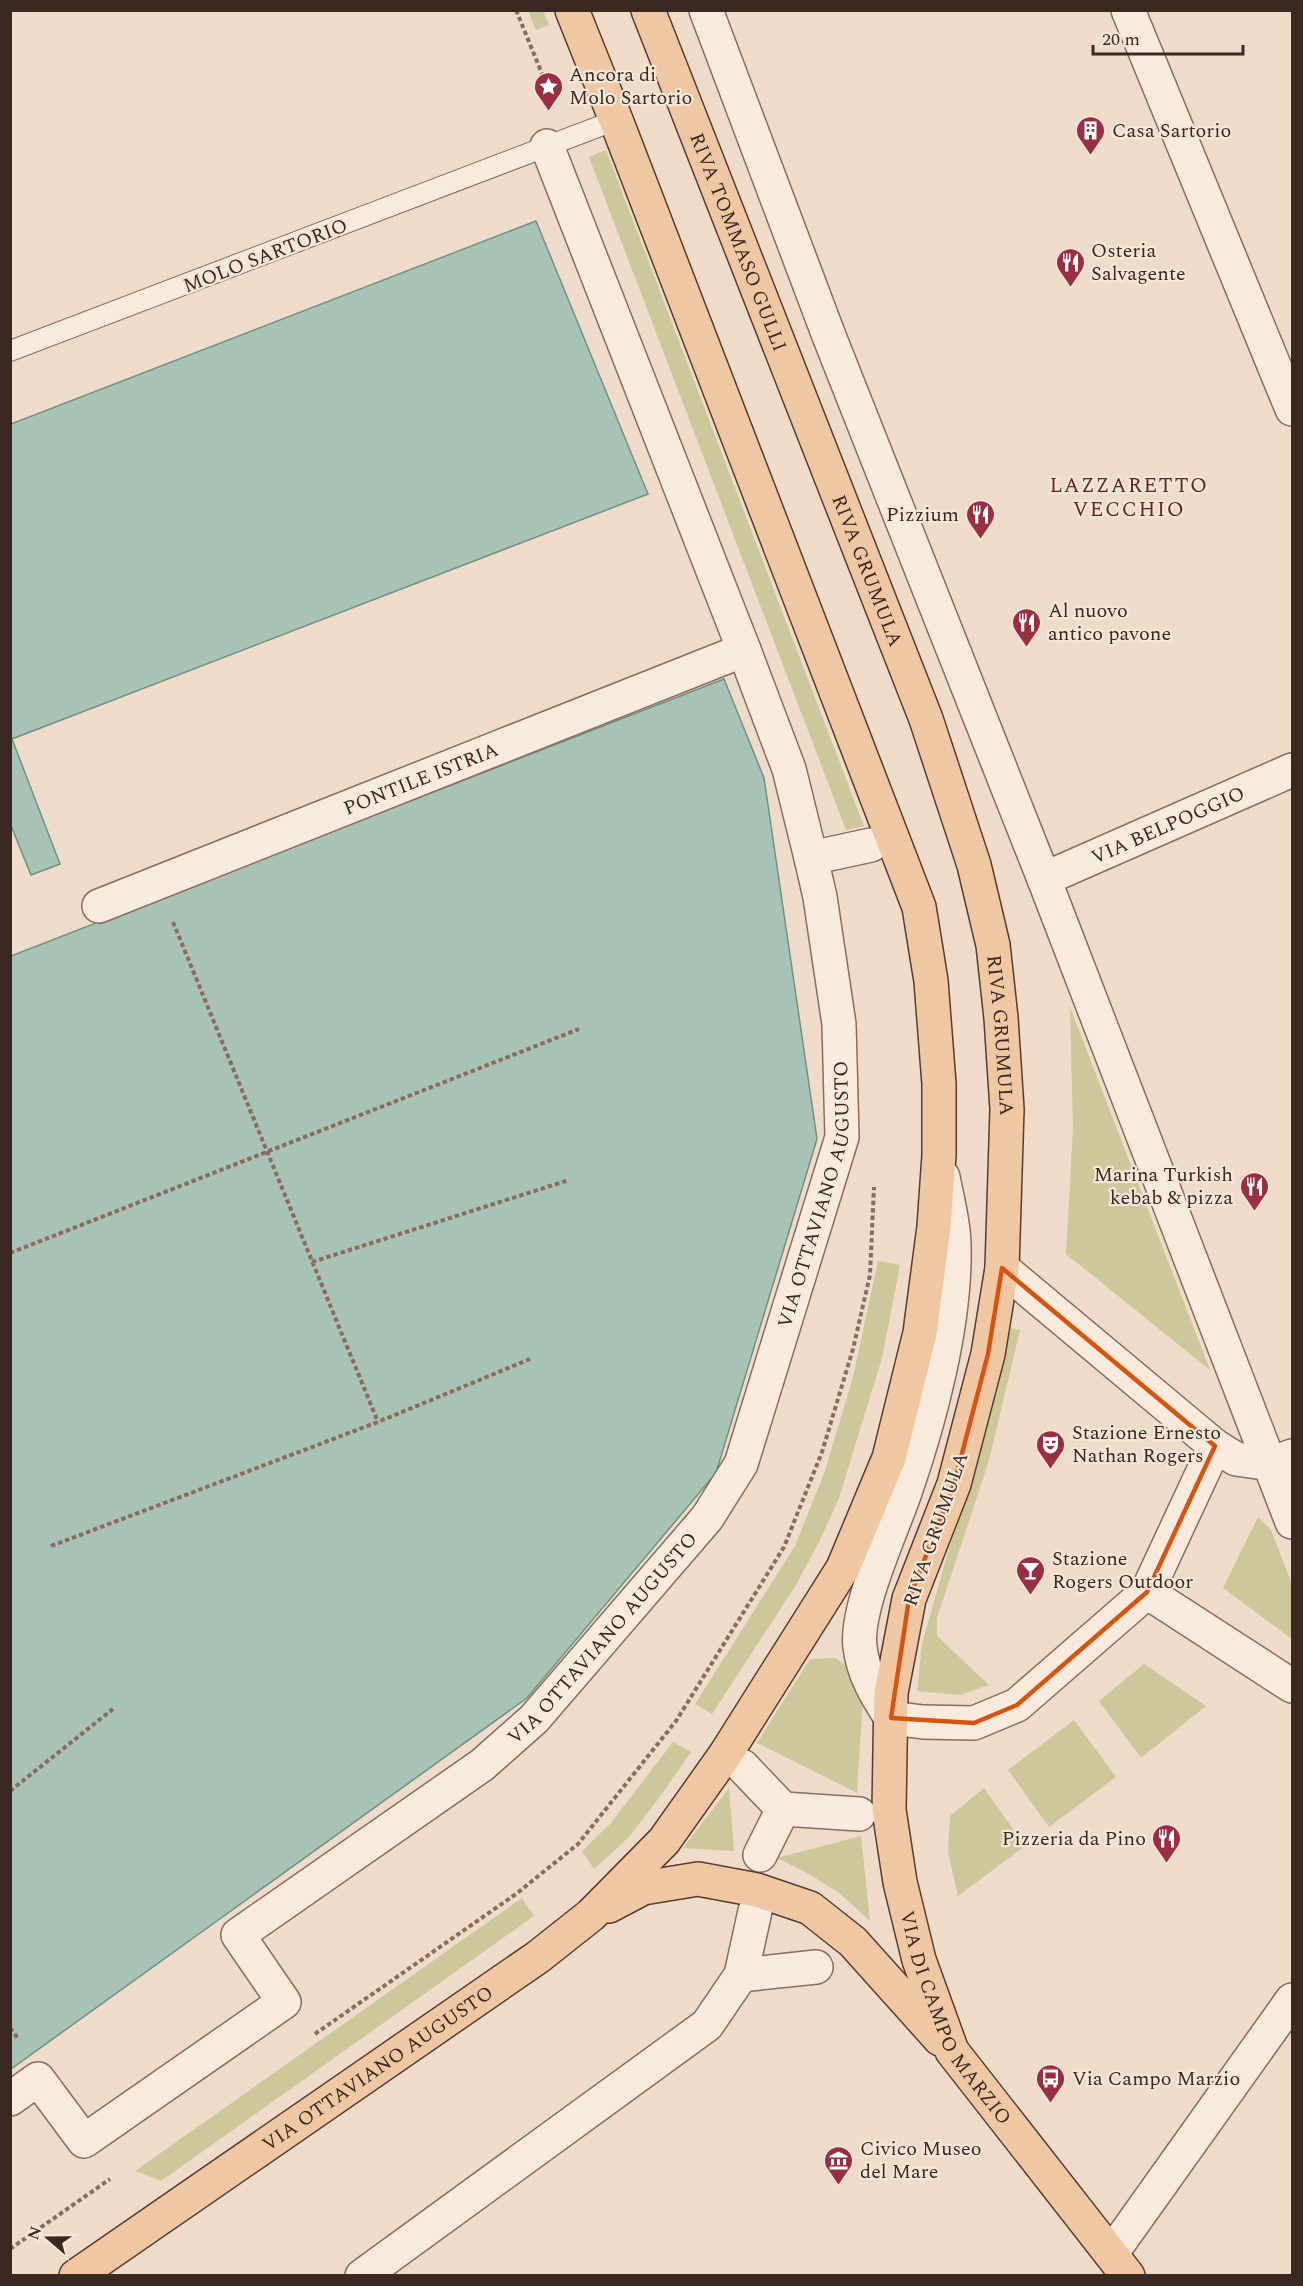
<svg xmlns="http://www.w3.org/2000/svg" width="1303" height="2286" font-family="Spectral,serif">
<rect width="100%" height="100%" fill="#eedbc9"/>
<path fill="#ccc89c" d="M528 11H543L549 25 536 30Z
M606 150 864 826 846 830 589 157Z
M1070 1007 1210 1370 1066 1254 1073 1129Z
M878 1261 900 1265 882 1358 839 1498 820 1540 796 1585 712 1714 695 1704 795 1546 825 1471 853 1377Z
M1010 1328 1020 1330 989 1460 937 1618V1636L989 1685 960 1695 917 1691 922 1644 948 1552 979 1459Z
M1258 1517 1271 1530 1292 1584V1639L1223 1588Z
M836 1658 853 1672 863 1697 857 1793 757 1743 810 1659Z
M1144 1664 1206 1706 1141 1758 1099 1701Z
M1074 1720 1116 1777 1049 1827 1008 1770Z
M673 1742 691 1752 659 1798 628 1838 594 1869 582 1851 610 1824Z
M729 1788 734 1851 683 1848Z
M984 1788 1025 1846 958 1896 948 1852 950 1816Z
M861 1836 870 1921 839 1893 809 1874 777 1858Z
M522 1898 534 1916 161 2181 135 2171Z"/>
<path fill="#a9c2b6" stroke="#709182" stroke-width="1.5" d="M536 221 648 494 12 739 60 864 31 875 10 823 11 424Z
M724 679 764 778 817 1139 716 1473 527 1698 11 2069V956Z"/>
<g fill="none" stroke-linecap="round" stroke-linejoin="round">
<defs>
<path id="lane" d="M10 351 616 120"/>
<g id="street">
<path d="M706 10 829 336 1044 879 1292 1522"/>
<path d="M1128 10 1292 409"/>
<path d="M547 146 744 650 789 769 811 858"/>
<path id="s1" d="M1044 879 1292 770"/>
<path id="s2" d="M99 906 744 650"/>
<path d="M943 1177C947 1199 954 1223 954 1245 956 1323 930 1421 904 1495 891 1532 855 1610 860 1647 863 1674 877 1696 891 1718L923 1722 974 1723 1017 1705 1147 1592 1215 1446"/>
<path d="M1002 1268 1215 1446 1236 1459 1271 1464 1292 1456"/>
<path d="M1147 1592 1292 1686"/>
<path d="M742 1766 783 1809 859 1814"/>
<path d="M760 1855 783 1809"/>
<path d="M741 1975 816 1967"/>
<path id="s3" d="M10 2099 38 2079 84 2141 284 2002 238 1935 482 1765 534 1719 707 1518 741 1464 842 1137 839 1024 820 897 811 858 871 845"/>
<path d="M1111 2254 1292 2000"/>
<path d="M362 2276 707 2025 741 1975 755 1911"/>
</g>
<g id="primary">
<path id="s4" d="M648 10 926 719 974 865 993 945 1001 1018 1007 1109 1002 1268 988 1354 954 1484 909 1599 891 1693 889 1810 900 1882 919 1960 952 2051 1128 2276"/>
<path d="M609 1906 643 1888 698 1879 757 1890 810 1908 853 1942 940 2039"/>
<path id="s5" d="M76 2276 538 1957 591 1915 664 1841 725 1755 843 1568 889 1458 920 1333 934 1227 939 1155V1084L931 981 919 907 616 120 572 10"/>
</g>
</defs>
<use href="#lane" stroke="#8a6c5e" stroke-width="22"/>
<use href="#street" stroke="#8a6c5e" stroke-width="36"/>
<use href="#primary" stroke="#583c31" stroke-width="36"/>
<path stroke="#8a6c5e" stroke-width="4" stroke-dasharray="4.5 3" stroke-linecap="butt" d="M516 10 554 103
M173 922 378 1422
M10 1253 579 1029
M312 1262 569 1180
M51 1546 378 1422 530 1359
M10 1791 113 1709
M10 2028 19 2040
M315 2034 516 1894 578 1844 676 1721 784 1547 822 1452 853 1349 870 1275 874 1187
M10 2249 110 2179"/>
<use href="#lane" stroke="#f8eadc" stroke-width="20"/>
<use href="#street" stroke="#f8eadc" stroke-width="33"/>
<use href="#primary" stroke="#efc8a3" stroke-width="33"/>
</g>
<path fill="none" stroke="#d7540e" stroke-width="4.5" stroke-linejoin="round" d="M1002 1268 1215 1446 1147 1592 1017 1705 974 1723 891 1718 909 1599 954 1484 988 1354Z"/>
<defs>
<symbol id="sight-pin" viewBox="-11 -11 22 30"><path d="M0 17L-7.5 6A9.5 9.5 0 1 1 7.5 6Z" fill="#982f44" stroke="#f5e7d8"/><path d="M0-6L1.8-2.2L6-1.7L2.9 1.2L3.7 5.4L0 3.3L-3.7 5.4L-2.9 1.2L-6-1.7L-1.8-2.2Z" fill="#fff"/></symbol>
<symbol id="building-pin" viewBox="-11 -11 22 30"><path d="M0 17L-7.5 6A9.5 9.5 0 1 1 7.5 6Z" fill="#982f44" stroke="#f5e7d8"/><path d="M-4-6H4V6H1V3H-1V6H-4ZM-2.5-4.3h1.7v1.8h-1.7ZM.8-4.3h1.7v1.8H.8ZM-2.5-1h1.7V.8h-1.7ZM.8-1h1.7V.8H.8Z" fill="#fff"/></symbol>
<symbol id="restaurant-pin" viewBox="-11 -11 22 30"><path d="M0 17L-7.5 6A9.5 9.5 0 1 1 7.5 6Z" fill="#982f44" stroke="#f5e7d8"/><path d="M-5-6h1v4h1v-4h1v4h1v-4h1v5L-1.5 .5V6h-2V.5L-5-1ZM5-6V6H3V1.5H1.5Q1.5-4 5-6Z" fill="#fff"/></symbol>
<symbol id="theatre-pin" viewBox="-11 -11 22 30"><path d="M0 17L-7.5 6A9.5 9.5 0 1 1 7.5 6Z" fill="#982f44" stroke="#f5e7d8"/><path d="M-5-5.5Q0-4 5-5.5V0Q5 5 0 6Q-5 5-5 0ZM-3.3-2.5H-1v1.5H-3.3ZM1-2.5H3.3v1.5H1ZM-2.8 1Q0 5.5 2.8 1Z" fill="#fff"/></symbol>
<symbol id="bar-pin" viewBox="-11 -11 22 30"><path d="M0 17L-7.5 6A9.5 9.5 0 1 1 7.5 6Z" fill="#982f44" stroke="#f5e7d8"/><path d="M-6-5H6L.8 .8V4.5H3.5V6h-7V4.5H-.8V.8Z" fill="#fff"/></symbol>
<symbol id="bus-pin" viewBox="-11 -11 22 30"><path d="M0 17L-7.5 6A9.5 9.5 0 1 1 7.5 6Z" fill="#982f44" stroke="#f5e7d8"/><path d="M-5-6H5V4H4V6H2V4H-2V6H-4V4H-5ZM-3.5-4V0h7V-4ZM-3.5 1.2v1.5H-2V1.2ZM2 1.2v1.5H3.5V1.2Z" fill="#fff"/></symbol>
<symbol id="museum-pin" viewBox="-11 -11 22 30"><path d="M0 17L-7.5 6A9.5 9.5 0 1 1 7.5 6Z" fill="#982f44" stroke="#f5e7d8"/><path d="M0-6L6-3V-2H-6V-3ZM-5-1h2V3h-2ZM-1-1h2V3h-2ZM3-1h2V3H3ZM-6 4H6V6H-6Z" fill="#fff"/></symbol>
</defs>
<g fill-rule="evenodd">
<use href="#sight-pin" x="532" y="70" width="33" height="45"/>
<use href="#building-pin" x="1074" y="114" width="33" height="45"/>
<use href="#restaurant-pin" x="1054" y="246" width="33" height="45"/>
<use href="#restaurant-pin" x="964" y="498" width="33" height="45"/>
<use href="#restaurant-pin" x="1010" y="606" width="33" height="45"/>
<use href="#restaurant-pin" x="1238" y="1170" width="33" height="45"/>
<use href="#theatre-pin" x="1034" y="1428" width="33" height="45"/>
<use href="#bar-pin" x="1014" y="1554" width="33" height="45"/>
<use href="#restaurant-pin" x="1150" y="1822" width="33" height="45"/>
<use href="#bus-pin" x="1034" y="2062" width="33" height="45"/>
<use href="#museum-pin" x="822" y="2144" width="33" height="45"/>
</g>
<g text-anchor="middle" stroke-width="4.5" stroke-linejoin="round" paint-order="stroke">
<g font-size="20" fill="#3b2821" stroke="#f5e7d8" text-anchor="start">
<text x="569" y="81">Ancora di<tspan x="569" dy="23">Molo Sartorio</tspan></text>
<text x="1112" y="137">Casa Sartorio</text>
<text x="1091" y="257">Osteria<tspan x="1091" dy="23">Salvagente</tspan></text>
<text x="959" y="521" text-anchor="end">Pizzium</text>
<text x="1048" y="617">Al nuovo<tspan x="1048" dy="23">antico pavone</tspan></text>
<text x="1233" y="1181" text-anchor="end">Marina Turkish<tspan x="1233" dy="23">kebab &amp; pizza</tspan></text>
<text x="1072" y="1439">Stazione Ernesto<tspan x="1072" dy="23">Nathan Rogers</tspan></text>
<text x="1052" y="1565">Stazione<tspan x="1052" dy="23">Rogers Outdoor</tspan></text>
<text x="1146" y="1845" text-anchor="end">Pizzeria da Pino</text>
<text x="1072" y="2085">Via Campo Marzio</text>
<text x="860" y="2155">Civico Museo<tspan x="860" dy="23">del Mare</tspan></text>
</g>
<g font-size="20" fill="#3b2821" stroke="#f5e7d8">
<text dy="7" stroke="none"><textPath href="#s4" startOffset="249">RIVA TOMMASO GULLI</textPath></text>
<text transform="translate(265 255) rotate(-21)" y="7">MOLO SARTORIO</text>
<text dy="7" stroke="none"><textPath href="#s4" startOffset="602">RIVA GRUMULA</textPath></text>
<text dy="7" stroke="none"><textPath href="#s2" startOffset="346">PONTILE ISTRIA</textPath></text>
<text dy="7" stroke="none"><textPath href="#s1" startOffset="135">VIA BELPOGGIO</textPath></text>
<text dy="7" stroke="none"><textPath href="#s4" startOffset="1088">RIVA GRUMULA</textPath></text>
<text dy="7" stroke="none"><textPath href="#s3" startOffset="1413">VIA OTTAVIANO AUGUSTO</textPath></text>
<text transform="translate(935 1529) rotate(-71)" y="7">RIVA GRUMULA</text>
<text dy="7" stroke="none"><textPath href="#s3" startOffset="909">VIA OTTAVIANO AUGUSTO</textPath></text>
<text dy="7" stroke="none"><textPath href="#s4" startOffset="2100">VIA DI CAMPO MARZIO</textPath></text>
<text dy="7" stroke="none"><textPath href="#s5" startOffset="366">VIA OTTAVIANO AUGUSTO</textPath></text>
</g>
<g font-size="21" letter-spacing="1.5" fill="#672221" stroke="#f5e7d8">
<text x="1129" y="492">LAZZARETTO<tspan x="1129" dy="24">VECCHIO</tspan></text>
</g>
</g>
<rect width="1303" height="2286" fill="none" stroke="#3b2821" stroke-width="24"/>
<g transform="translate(48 2238) rotate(290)" stroke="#f5e7d8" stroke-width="4.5" paint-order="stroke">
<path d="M0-4.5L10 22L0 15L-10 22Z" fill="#3b2821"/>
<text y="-9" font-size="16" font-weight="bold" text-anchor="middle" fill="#3b2821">N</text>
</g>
<path d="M1093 45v9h150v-9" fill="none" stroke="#3b2821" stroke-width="3"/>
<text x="1102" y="45" font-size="18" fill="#3b2821" stroke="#f5e7d8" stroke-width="4.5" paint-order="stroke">20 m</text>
</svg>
